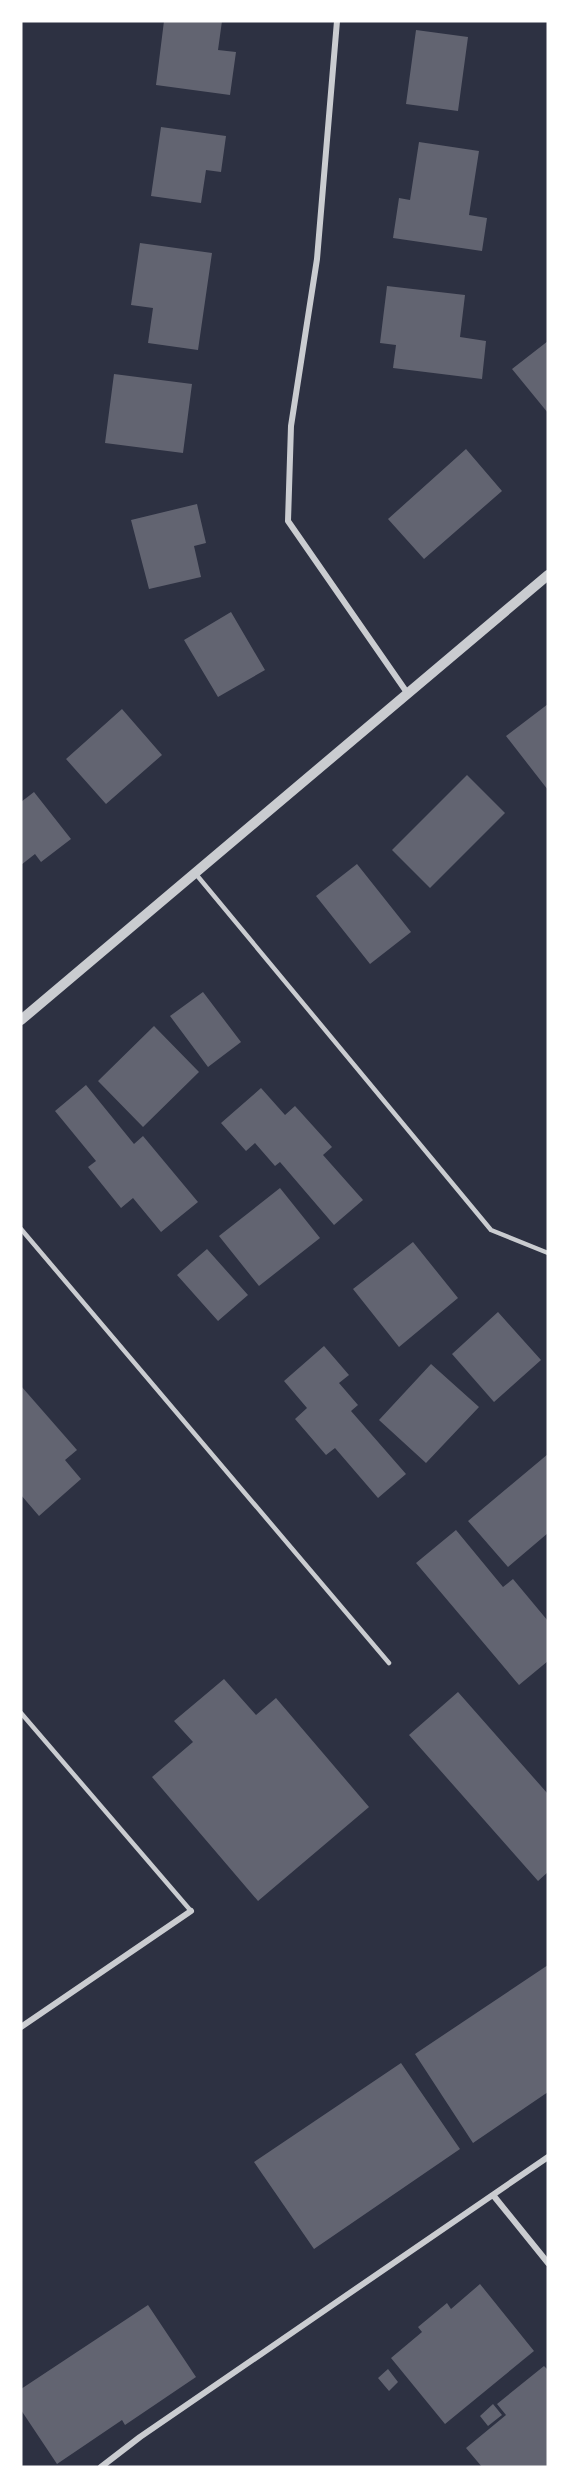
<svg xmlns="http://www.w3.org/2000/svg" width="569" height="2488" font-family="Karla,sans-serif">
<rect width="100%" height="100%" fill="#2d3142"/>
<path fill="#626471" d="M164 21H222L218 50 236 52 230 95 156 85Z
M416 30 468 37 458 111 406 104Z
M161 127 226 136 221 172 206 170 201 203 151 196Z
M419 142 479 151 469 215 487 218 482 251 393 238 399 198 410 200Z
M140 243 212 253 198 350 148 343 153 308 131 305Z
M387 286 465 295 460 337 486 341 482 379 393 368 396 345 380 343Z
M548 341V413L512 369Z
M114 374 192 384 183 453 105 443Z
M466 449 502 491 424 559 388 519Z
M197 504 206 543 194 546 201 577 149 589 131 520Z
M231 612 265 670 218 697 184 640Z
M548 704V790L506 736Z
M122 709 162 755 106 804 66 759Z
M467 775 505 813 430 888 392 850Z
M34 792 71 839 41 862 35 854 21 865V802Z
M357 864 411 932 370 964 316 896Z
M203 992 241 1042 208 1067 170 1016Z
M154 1026 199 1072 143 1127 98 1081Z
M86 1085 134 1144 143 1136 198 1202 161 1232 133 1198 121 1208 88 1167 96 1161 55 1111Z
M261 1088 285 1115 295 1106 332 1147 323 1155 363 1200 334 1225 280 1162 275 1166 255 1143 246 1151 221 1123Z
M280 1188 320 1238 259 1286 219 1236Z
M413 1242 458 1298 399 1347 353 1289Z
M207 1249 248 1295 218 1321 177 1275Z
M498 1312 541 1360 494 1402 452 1354Z
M324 1346 349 1375 339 1383 358 1405 351 1411 406 1474 378 1498 335 1448 326 1455 295 1419 307 1408 284 1381Z
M431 1364 479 1407 426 1463 379 1420Z
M21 1386 77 1450 65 1460 81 1479 39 1516 21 1495Z
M548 1454V1533L508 1567 468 1521Z
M456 1530 503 1587 513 1579 548 1621V1661L519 1685 416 1563Z
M224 1679 256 1715 276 1698 369 1807 258 1901 152 1777 193 1742 174 1721Z
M458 1692 548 1794V1872L538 1881 409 1735Z
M548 1965V2092L473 2143 415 2054Z
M401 2063 460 2149 314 2249 254 2162Z
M480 2284 534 2351 445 2424 391 2358 422 2332 418 2327 447 2303 451 2309Z
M148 2305 196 2377 125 2425 122 2420 57 2464 21 2410V2389Z
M544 2366 548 2370V2467H482L466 2448 506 2415 497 2404Z
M388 2369 398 2382 389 2391 378 2378Z
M493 2404 502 2415 488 2426 480 2416Z"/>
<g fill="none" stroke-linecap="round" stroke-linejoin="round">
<path stroke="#caccd0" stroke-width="4.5" d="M195 873 491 1230 548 1253
M21 1229 389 1663
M21 1713 191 1911"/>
<path stroke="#caccd0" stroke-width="6" d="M337 21 317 259 291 426 288 521 408 694
M21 2027 191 1911
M493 2195 548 2263
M101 2467 140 2437 548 2157"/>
<path stroke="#caccd0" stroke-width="10" d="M21 1020 548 575"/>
</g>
<rect width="569" height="2488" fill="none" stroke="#ffffff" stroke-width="45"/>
</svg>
